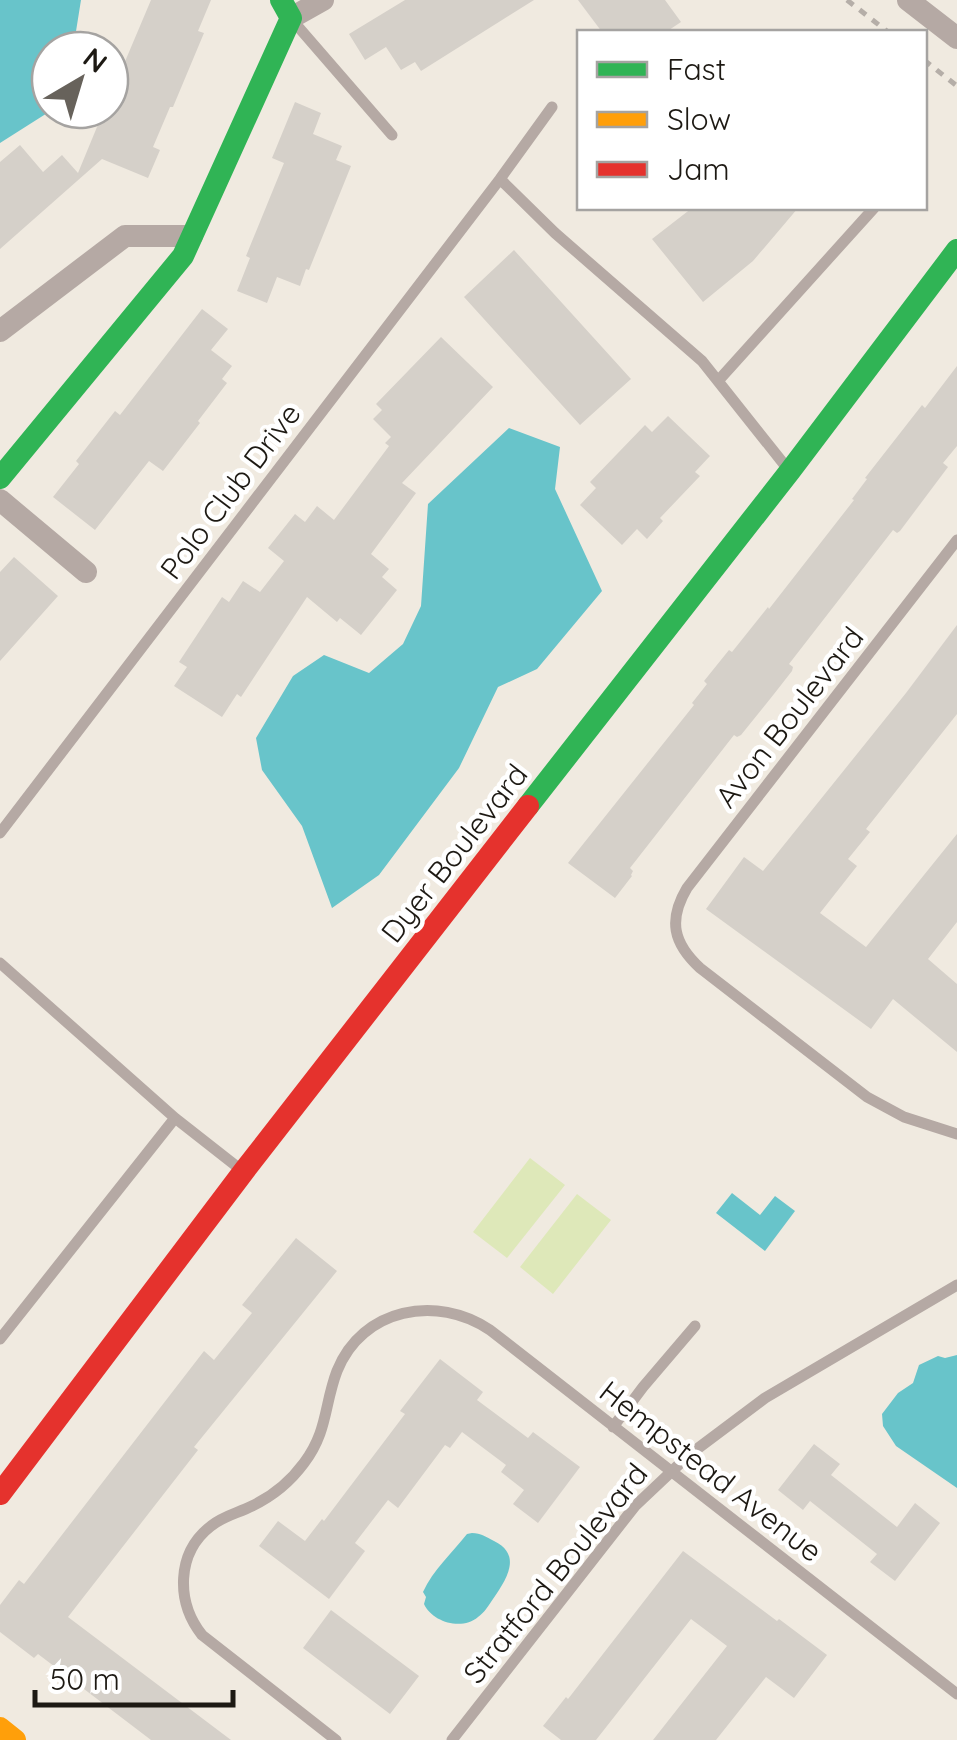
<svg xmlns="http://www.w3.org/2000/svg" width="957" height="1740" font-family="Quicksand,sans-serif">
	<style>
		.green { fill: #dee8b9 }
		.water { fill: #68c4ca }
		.building { fill: #d5d0c9 }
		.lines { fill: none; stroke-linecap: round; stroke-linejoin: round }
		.path { stroke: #b5aea8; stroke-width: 5; stroke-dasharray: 8 8; stroke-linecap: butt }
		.lane { stroke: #b5a9a4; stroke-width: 11 }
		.street { stroke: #b5a9a4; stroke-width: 22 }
		.fast { stroke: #30b455; stroke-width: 22 }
		.slow { stroke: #ff9f0a; stroke-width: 22 }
		.jam { stroke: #e5322d; stroke-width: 22 }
		.labels { text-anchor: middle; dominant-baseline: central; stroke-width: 9; stroke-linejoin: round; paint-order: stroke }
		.street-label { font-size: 30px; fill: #1d1913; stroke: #fff }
	</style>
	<rect width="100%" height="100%" fill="#f0eae0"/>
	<path class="green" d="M530,1158l35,27 -58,73 -34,-26z
		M577,1194l34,26 -58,74 -33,-27z"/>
	<path class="water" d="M0,0h81l-8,50h-23l2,60 -52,33z
		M509,428l51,19 -5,42 47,102 -65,78 -39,18 -39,81 -80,107 -47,33 -30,-82 -40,-56 -6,-32 37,-62 31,-21 45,18 34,-29 18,-38 7,-102z
		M732,1193l28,22 15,-19 20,15 -30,40 -49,-38z
		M957,1355v133l-61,-42 -13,-20 -1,-12 16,-21 15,-10 6,-18 19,-9 7,2z
		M472,1533c9,0 14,4 22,8 29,14 12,39 -1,58 -4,6 -9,14 -15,18 -16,14 -46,5 -54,-13l2,-7 -3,-5c10,-22 29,-39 44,-58z"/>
	<path class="building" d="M151,0h60l-13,31 6,2 -31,74h-3l-17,40 7,3 -12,28 -46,-19 -102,90v-87l20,-17 23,27 19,-17 16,18 26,-63h6v-13z
		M405,0h129l-113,71 -6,-9 -14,8 -15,-23 -21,13 -16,-26z
		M578,0h87l16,22 -15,10h-64z
		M295,102l26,11 -8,21 29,12 -6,14 15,6 -42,104 -3,-1 -6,17 -23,-9 -10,26 -30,-12 13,-33 -4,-2 38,-93 -12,-5z
		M692,208h106l-45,53 -50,41 -51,-63z
		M514,250l117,129 -51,46 -116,-128z
		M202,309l26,20 -17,21 21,16 -10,13 5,4 -29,38 2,2 -37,48 -14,-10 -54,69 -42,-33 26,-33 -3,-3 39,-50 5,4z
		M441,337l52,50 -91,96 14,10 -45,61 18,15 -7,8 15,13 -36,45 -21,-17 -3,4 -30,-25 -66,100 -4,-3 -15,23 -48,-31 13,-19 -8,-5 43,-65 7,5 14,-21 17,11 24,-31 -16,-13 27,-34 10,8 12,-16 17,14 55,-74 -4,-3 6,-6 -18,-18 9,-9 -6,-6z
		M957,366v80l-14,17 5,4 -48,64 -3,2 -4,-3 -104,134 4,3 -1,4 -18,23 -33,41 -4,2 -3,-2 -104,133 3,3 -2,4 1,1 -17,22 -47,-35 126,-158 -2,-2 15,-19 -3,-3 25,-31 3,2 36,-45 1,2 85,-109 -2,-1 15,-20 -2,-1 57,-73 3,3z
		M668,416l42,40 -15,16 5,4 -40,42 3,3 -16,18 -10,-10 -15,16 -42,-40 16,-17 -6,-6 55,-57 7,7z
		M14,557l44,39 -58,65v-89z
		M957,625v89l-91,115 4,3 -22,27 9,7 -37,47 46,34 91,-113v88l-29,37 29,25v68l-64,-53 -22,30 -165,-120 38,-52 19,14 143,-178z
		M296,1238l41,33 -143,176 4,3 -130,167 163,123h-80l-113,-86 -4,4 -34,-26v-27l19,-25 5,4 180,-233 10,9 38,-47 -10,-8z
		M440,1359l43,33 -6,8 51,38 5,-6 47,35 -42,56 -25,-19 11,-14 -23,-18 5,-7 -44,-33 -12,16 -5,-3 -47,63 -10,-8 -33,43 10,8 -36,48 -70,-53 19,-25 27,20 17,-22 2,2 81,-107 -5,-3z
		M814,1444l26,20 -9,11 66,52 18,-24 25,20 -45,58 -25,-19 7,-8 -67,-53 -7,9 -25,-20z
		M683,1551l94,70 2,-2 48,36 -33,43 -28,-21 -50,63h-63l74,-94 -36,-27 -95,121h-35l-18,-14 23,-29 2,2z
		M331,1610l88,66 -29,38 -87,-66z"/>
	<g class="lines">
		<path class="path" d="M847,0l41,32
			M924,60l33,26"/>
		<path class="lane" d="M294,22l98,113
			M500,179l55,54 147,128 85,107
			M718,381l156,-173
			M957,540l-270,348c-19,32 -14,55 13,80l167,129 37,20 53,17
			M0,833l500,-654 52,-72
			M0,963l175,155 65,51
			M0,1339l175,-221
			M613,1427l30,-40 52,-61
			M336,1740l-134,-105c-26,-33 -26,-82 9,-109 12,-10 27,-13 41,-20 21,-10 38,-24 52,-43 24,-32 20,-58 33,-92 25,-63 100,-77 153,-41l467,364
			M452,1740l183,-234 54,-51 76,-57 192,-113"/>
		<path class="street" d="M908,0l49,38
			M291,18l32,-18
			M0,331l125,-95h67
			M0,500l86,72"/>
		<path class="fast" d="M0,478l183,-222 108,-238 -10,-18
			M528,806l262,-335 167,-221"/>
		<path class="slow" d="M0,1728l15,12"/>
		<path class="jam" d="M0,1494l244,-323 284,-365"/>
	</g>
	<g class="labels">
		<g class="street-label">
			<text transform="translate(230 491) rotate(-53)">Polo Club Drive</text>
			<text transform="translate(789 717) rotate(-52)">Avon Boulevard</text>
			<text transform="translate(454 853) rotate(-52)">Dyer Boulevard</text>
			<text transform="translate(711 1471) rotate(38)">Hempstead Avenue</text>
			<text transform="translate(555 1573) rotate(-51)">Stratford Boulevard</text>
		</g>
	</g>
	<rect x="577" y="30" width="350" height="180" fill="#ffffff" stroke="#a5a3a1" stroke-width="2.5"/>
	<rect x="597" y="62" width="50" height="15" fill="#30b455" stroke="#a5a3a1" stroke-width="2.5"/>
	<text x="667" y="80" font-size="30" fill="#1d1913">Fast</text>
	<rect x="597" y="112" width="50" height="15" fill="#ff9f0a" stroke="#a5a3a1" stroke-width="2.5"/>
	<text x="667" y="130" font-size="30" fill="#1d1913">Slow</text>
	<rect x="597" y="162" width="50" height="15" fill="#e5322d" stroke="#a5a3a1" stroke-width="2.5"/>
	<text x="667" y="180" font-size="30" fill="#1d1913">Jam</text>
	<g transform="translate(80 80) rotate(38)"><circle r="48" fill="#ffffff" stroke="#a5a3a1" stroke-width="2.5"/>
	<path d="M0-8L18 38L0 25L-18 38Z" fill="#67625b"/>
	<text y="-15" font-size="28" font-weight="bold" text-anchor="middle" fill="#1d1913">N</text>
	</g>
	<path d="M35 1690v15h198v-15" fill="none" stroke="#1d1913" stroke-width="5"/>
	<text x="50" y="1690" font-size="30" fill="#1d1913" stroke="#ffffff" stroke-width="8" paint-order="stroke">50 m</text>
</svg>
